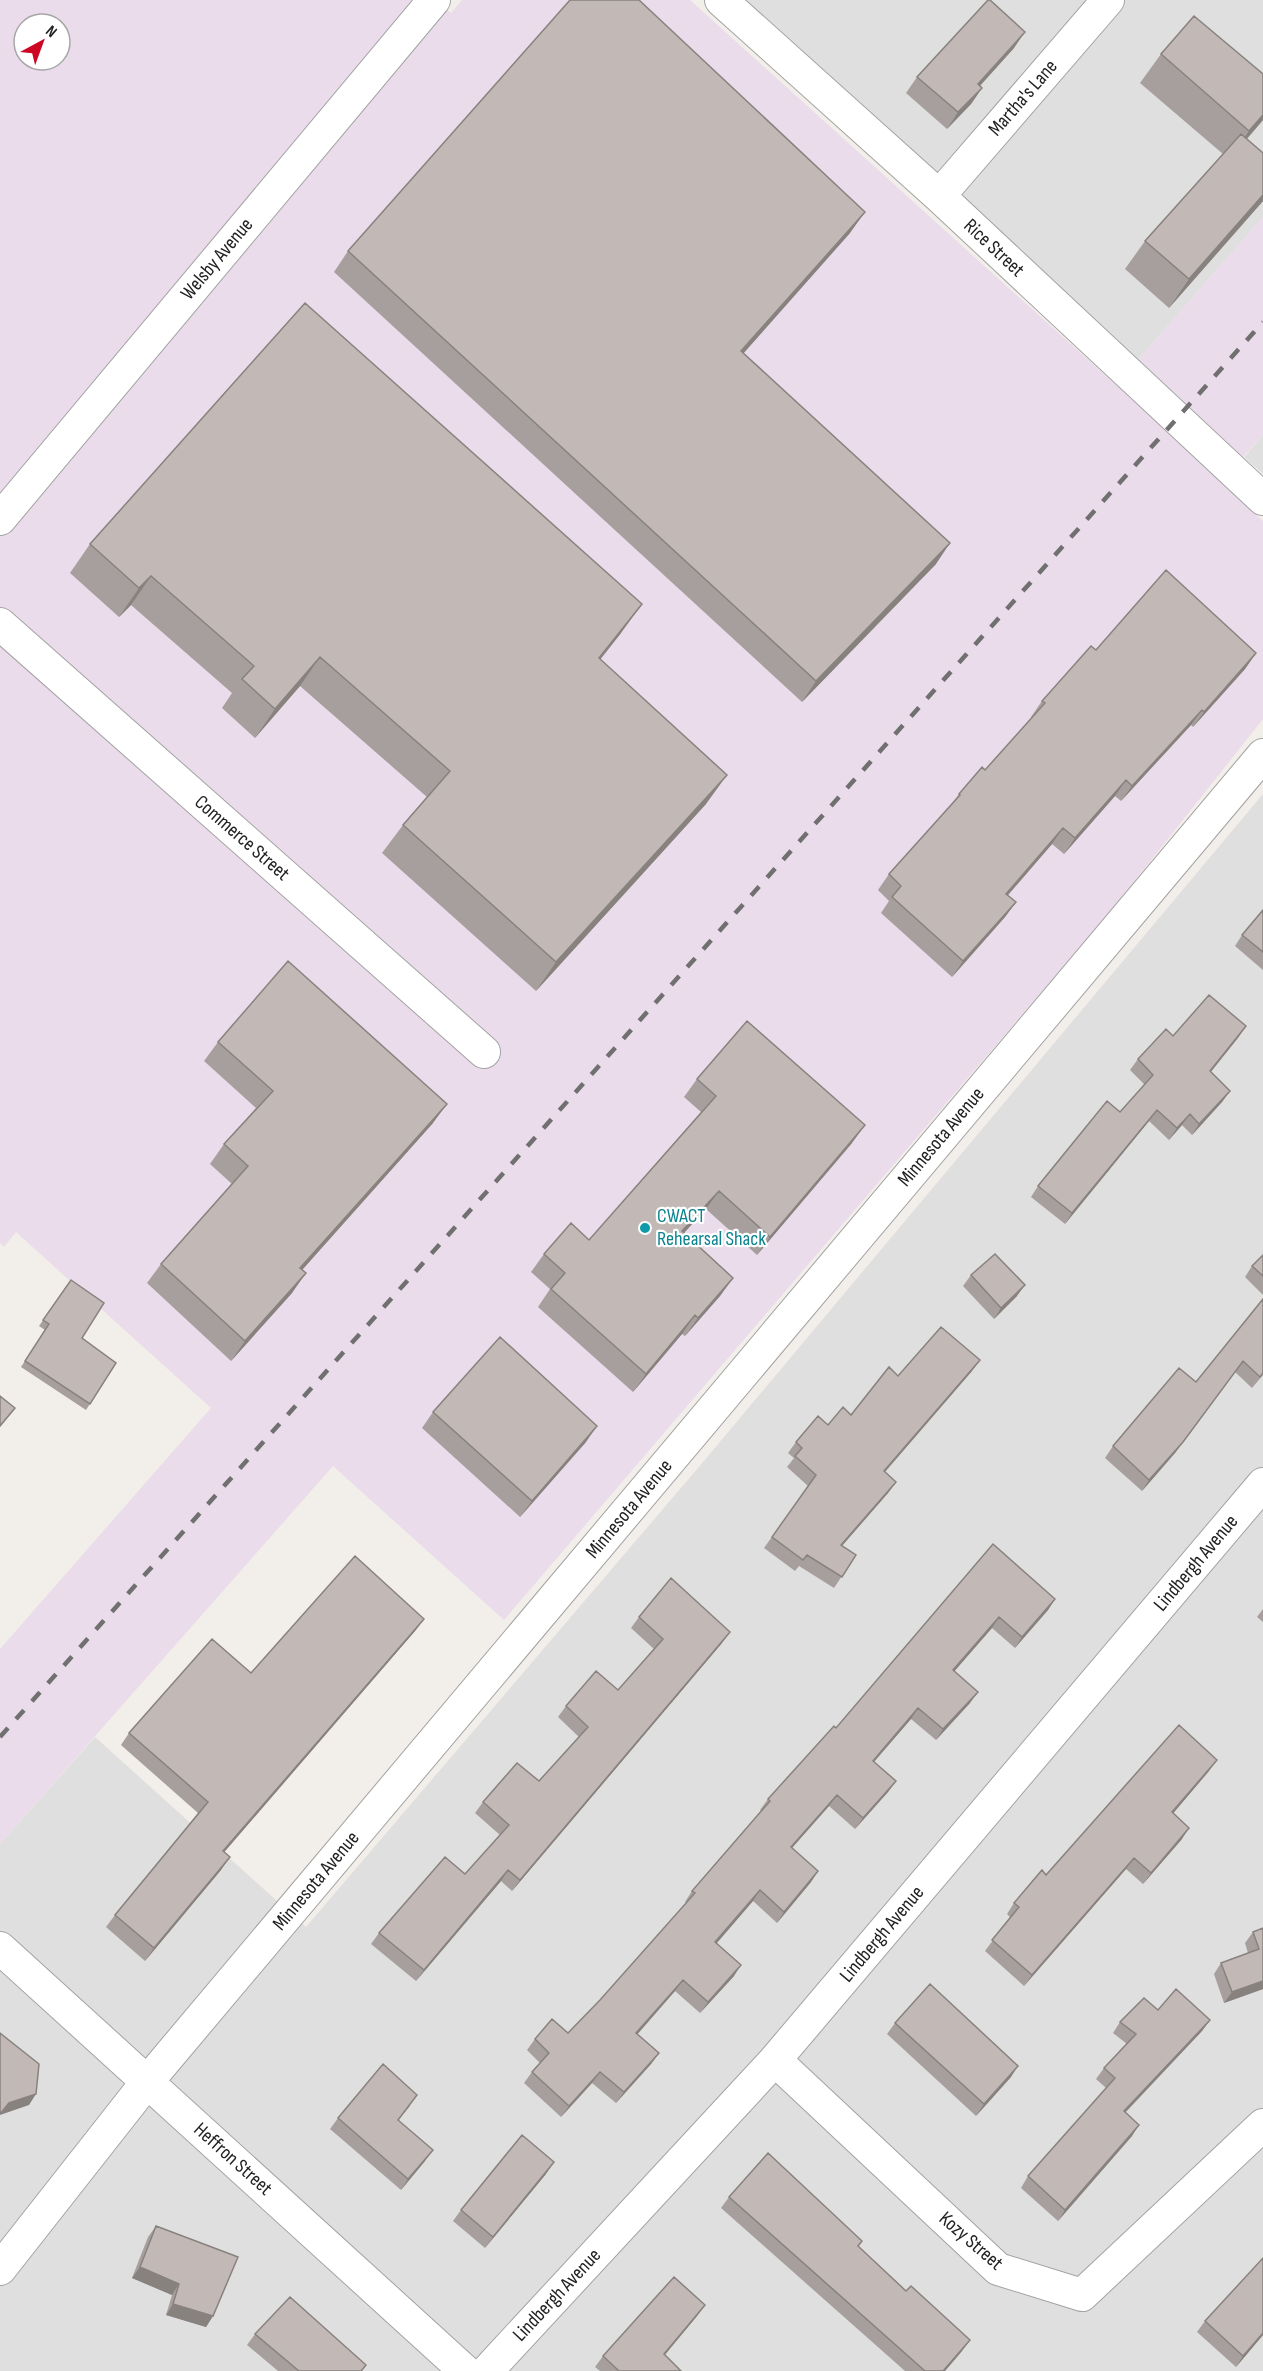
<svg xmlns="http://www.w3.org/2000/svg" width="1263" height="2371" font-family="'Sofia Sans Condensed',sans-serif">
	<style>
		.residential { fill: #e0dfdf }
		.industrial { fill: #eadcea; fill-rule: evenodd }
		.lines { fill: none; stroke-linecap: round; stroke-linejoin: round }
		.minor-casing { stroke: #a3a3a3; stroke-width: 34 }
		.minor { stroke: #fff; stroke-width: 32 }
		.rail { stroke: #707070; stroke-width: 4.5; stroke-dasharray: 12 12; stroke-linecap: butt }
		.wall { fill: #a79f9d }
		.shaded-wall { fill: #88827f }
		.building { fill: #c2b9b6; stroke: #88827f; stroke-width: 1.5 }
		.culture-dot { fill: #0f9aa8; stroke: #fff; stroke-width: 2 }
		.labels { text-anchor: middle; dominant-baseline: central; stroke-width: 4.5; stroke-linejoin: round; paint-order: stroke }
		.street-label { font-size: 20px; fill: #222; stroke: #fff }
		.culture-label { font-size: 20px; fill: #0d838f; stroke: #fff; text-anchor: start }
	</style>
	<rect width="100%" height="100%" fill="#f2eee9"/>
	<path class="residential" d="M743,0h520v217l-126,144z
		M1263,435v39l-19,-17z
		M1263,794v1577h-1263v-527l95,-107 211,190 392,-459z"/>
	<path class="industrial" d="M0,0h436l15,13 11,-13h228l426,385 147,-168v218l-32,35 -37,-33 -10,11 79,73v198l-149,188 -610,713 -171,-154 -333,378v-195l211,-241 -195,-176 -12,15 -4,-4zM24,24h36v36h-36z"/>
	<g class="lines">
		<g class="minor-casing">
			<path id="minor" d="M721,0l218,196 324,303
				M939,196l169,-196
				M0,519l434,-519
				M0,624l484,428
				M0,1948l465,423
				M775,2060l223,209 84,26 181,-170
				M0,2269l147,-187 1116,-1327
				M487,2371l288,-311 488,-576"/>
		</g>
		<use href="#minor" class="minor"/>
		<path class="rail" d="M0,1737l1263,-1415"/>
	</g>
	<path class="wall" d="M1014,48l-34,38 2,2 -11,16 -24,25 -41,-36 11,-16z
		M1161,54l102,66 -16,19 16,14v48l-94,107 -44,-39 20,-28 78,-87 -83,-71z
		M850,233l-107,120 193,211 -134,138 -468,-430 14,-21z
		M90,544l531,89 -21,27 106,144 -170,187 -154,-138 21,-28 24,-28 -127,-111 -45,52 -33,-30 10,-15 -101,-88 -12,12 -49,-44z
		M1096,650l160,3 -11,16 -52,58 -2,-2 -70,76 -6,-5 -51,58 -12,-10 -44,51 8,7 -11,15 -53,60 -71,-64 8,-12 -11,-11 11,-16 60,-66 10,-14 26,-24 47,-52 -1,-1 11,-16z
		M1263,910v60l-28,-24 7,-11z
		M1246,1026l-36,46 20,19 -8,11 -30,33 -10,-10 -13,15 -20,-19 -84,103 -34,-27 7,-11 82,-74 25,-27 -15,-15 8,-11 35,-23z
		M218,1042l215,81 -131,147 -10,23 -61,68 -84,-78 14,-19 71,-80 -22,-20 14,-20 32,-36 -52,-47z
		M697,1079l155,64 -95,112 -51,-46 -22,24 49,45 -13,18 -35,40 -3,-2 -49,58 -95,-85 12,-18 -19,-17 13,-18 45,-14 112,-128 -17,-15z
		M1263,1255v40l-18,-18 7,-11z
		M971,1275l46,21 -23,23 -31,-33z
		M71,1280l11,58 34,25 -30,47 -65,-43 24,-37 -6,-4z
		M1263,1299v76l-11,13 -17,-16 -60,81 -33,38 -37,-33 8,-12 83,-64z
		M972,1371l-87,101 11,10 -8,11 -46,53 14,9 -22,33 -35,-22 -4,5 -31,-23 44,-62 -21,-19 7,-9 -6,-5 8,-11 32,-17 23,-10 47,-39z
		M433,1412l153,30 -66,75 -98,-89z
		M993,1544l62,55 -7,11 -33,38 -23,-20 -38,43 16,32 -34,37 -25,-21 -37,43 22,19 -8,11 -33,37 -26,-23 -37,42 26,23 -7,11 -34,41 -24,-22 -36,42 17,33 -34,37 -25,-22 -38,43 22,19 -8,11 -35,39 -24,-20 -31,34 -37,-34 8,-11 8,-9 -13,-13 8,-11 33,-6 32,-33 86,-97 -1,-1 7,-11 69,-80 -1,-1 8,-11 68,-71z
		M1263,1609v13l-6,-5z
		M639,1617l83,26 -210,248 -11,-10 -85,100 -45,-37 8,-11 86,-59 35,-39 -25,-22 8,-11 56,-21 40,-44 -21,-20 8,-11 52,-16 36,-41 -23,-21z
		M424,1619l-9,12 -191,221 -3,18 -76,91 -39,-34 9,-12 83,-102 -77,-68 8,-12 122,-60z
		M1209,1771l-36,42 9,26 -39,45 -17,-15 -102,117 -39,-35 25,-34 -3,-3 7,-11 32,-28z
		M1263,1928v61l-39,14 -10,-29 7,-11 27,-10 -3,-10 8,-11z
		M1158,2010l52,10 -8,11 -77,82 7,23 -74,85 -37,-33 7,-12 78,-88 -10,-9 8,-11 23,-24 -14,-11 7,-11z
		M895,2023l116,54 -35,39 -89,-82z
		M410,2106l-12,14 27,41 -24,29 -71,-61 8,-11z
		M546,2174l-61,74 -32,-27 8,-11z
		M729,2197l133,44 -4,6 48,44 56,60 -17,20h-40l-184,-163z
		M156,2226l57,90 -7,11 -40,-12 6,-20 -40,-17 16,-41z
		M1263,2258v77l-27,32 -39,-35 8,-11z
		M697,2316l-32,39 16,16h-81l-5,-4 8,-11z
		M255,2334l111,31 -4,6h-84l-31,-26z"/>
	<path class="shaded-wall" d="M1025,32l-11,16 -47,52 11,-16z
		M982,88l-11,16 -24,25 11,-17z
		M1263,115v5l-34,39 20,-28z
		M1263,195v6l-94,107 20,-29z
		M865,212l-15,21 -123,139 14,-21z
		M950,543l-14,21 -134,138 14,-21z
		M151,576l-20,29 -12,12 20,-29z
		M642,604l-21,29 -43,54 21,-29z
		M1256,653l-11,16 -52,58 11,-15z
		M320,657l-20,29 -45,52 20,-29z
		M1202,710l-11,15 -70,76 11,-15z
		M727,775l-21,29 -170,187 20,-29z
		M1126,780l-11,16 -51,58 11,-16z
		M1063,828l-11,16 -57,66 11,-16z
		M1016,902l-11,15 -53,60 11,-16z
		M1246,1026l-8,12 -36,45 8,-12z
		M1230,1091l-8,11 -30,33 7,-11z
		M447,1104l-14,19 -147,165 14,-20z
		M1157,1110l-8,11 -84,103 7,-11z
		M1190,1114l-8,11 -13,15 8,-12z
		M865,1125l-13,18 -95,112 13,-18z
		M719,1191l-13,18 -37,40 13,-18z
		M306,1273l-14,20 -61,68 14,-20z
		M733,1278l-13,18 -35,40 13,-18z
		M1025,1285l-8,11 -23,23 7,-11z
		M695,1315l-13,19 -49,58 13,-18z
		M980,1360l-8,11 -96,111 8,-11z
		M1235,1372l-60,81 -33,38 7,-11z
		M597,1426l-11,16 -66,75 12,-16z
		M896,1482l-8,11 -55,63 8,-11z
		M1055,1599l-7,11 -33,38 7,-11z
		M999,1617l-7,11 -46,53 7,-11z
		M424,1619l-9,12 -201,233 9,-13z
		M730,1632l-8,11 -210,248 8,-11z
		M978,1692l-8,11 -34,37 7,-11z
		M918,1708l-7,11 -46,53 8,-11z
		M1217,1760l-8,11 -44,52 7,-11z
		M896,1781l-8,11 -33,37 8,-11z
		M837,1795l-8,11 -46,52 8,-11z
		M1189,1828l-7,11 -39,45 8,-11z
		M230,1857l-9,13 -76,91 9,-13z
		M1134,1858l-8,11 -102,117 8,-11z
		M508,1870l-7,11 -85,100 8,-11z
		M818,1871l-7,11 -34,41 7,-11z
		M760,1890l-7,11 -45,52 7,-11z
		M741,1965l-7,11 -34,37 8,-11z
		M683,1980l-8,11 -46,53 7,-11z
		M1263,1981v8l-39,14 8,-11z
		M1210,2020l-8,11 -86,91 8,-11z
		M659,2053l-8,11 -35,39 8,-11z
		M1018,2066l-7,11 -35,39 8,-12z
		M600,2072l-8,11 -31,34 8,-11z
		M36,2094l-7,11 -29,10 9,-12z
		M1139,2125l-7,11 -74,85 7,-11z
		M433,2150l-8,11 -24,29 7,-11z
		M554,2162l-8,12 -61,74 8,-11z
		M140,2267l39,17 -7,11 -40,-17z
		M173,2304l40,12 -7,11 -40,-12z
		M705,2305l-8,11 -41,49 8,-11z
		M1263,2333v2l-27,32 7,-11z
		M970,2340l-8,11 -17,20h-2z"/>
	<path class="building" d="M570,0h69l226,212 -124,139 209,192 -134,138 -468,-430z
		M988,0h2l35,32 -47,52 4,4 -24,24 -41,-35z
		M1194,16l69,58v41l-14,16 -88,-77z
		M1241,134l22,19v42l-74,84 -44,-38z
		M305,303l337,301 -43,54 128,117 -171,187 -153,-137 47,-54 -130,-114 -45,52 -33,-30 12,-13 -103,-90 -12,12 -49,-44z
		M1166,570l90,83 -52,59 -2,-2 -70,76 -6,-6 -51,58 -12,-10 -57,66 10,8 -53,59 -71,-64 9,-11 -12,-12 71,-79 -1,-1 23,-27 3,3 60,-67 -3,-2 49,-55 5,4z
		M1263,910v42l-21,-17z
		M288,961l159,143 -147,164 6,5 -61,68 -84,-77 87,-98 -24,-22 49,-53 -55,-49z
		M1209,995l37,31 -36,45 20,20 -31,33 -9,-10 -13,14 -20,-18 -85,103 -34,-27 69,-85 13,11 33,-37 -15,-16 28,-30 7,7z
		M747,1021l118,104 -95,112 -51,-46 -37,40 51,47 -35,40 -3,-3 -49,59 -95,-85 14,-16 -21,-19 27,-31 18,17 127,-144 -19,-17z
		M995,1254l30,31 -24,23 -30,-33z
		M1263,1255v21l-11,-10z
		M71,1280l33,23 -22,35 34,25 -26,41 -65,-43 24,-37 -6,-4z
		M1263,1299v74l-3,4 -17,-16 -60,81 -34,38 -36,-34 66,-78 17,14z
		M941,1327l39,33 -96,111 12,11 -55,63 15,10 -14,22 -35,-22 -4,5 -31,-23 44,-62 -21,-19 7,-8 -6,-6 22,-26 10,9 15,-18 8,8 38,-48 9,9z
		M500,1337l97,89 -65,75 -99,-89z
		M0,1396l15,12 -15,18z
		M993,1544l62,55 -33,38 -23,-20 -46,53 25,22 -35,37 -25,-21 -45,53 23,20 -33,37 -26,-23 -46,52 27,24 -34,41 -24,-22 -45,52 26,23 -33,37 -25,-22 -47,53 23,20 -35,39 -24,-20 -31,34 -37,-34 17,-19 -14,-14 17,-20 16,14 32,-33 95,-107 -3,-2 78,-90 -2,-2 66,-73 2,2z
		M355,1556l69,63 -201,232 7,6 -76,91 -39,-33 93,-113 -79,-69 83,-94 39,34z
		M671,1578l59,54 -210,248 -12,-10 -84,100 -45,-37 66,-76 20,17 44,-49 -26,-23 34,-39 22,18 49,-54 -22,-21 30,-35 22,19 45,-51 -24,-22z
		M1179,1725l38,35 -45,52 17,16 -38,45 -17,-15 -102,117 -40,-35 27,-33 -5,-4 28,-33 4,5z
		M1263,1928v53l-31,11 -11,-29 38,-14 -6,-17z
		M930,1984l88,82 -34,38 -89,-81z
		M1176,1989l34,31 -86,91 15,14 -74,85 -37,-34 87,-98 -11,-10 32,-34 -16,-12 24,-24 14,12z
		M0,2033l39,31 -3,30 -27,9 -9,11z
		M383,2064l34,31 -19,25 35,30 -25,29 -70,-61z
		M522,2135l32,27 -61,75 -32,-27z
		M768,2153l94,88 -4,5 48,45 5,-5 59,54 -27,31h-18l-196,-174z
		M156,2226l82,31 -25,59 -40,-12 6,-20 -39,-17z
		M1263,2258v75l-20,23 -38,-35z
		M674,2277l31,28 -41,49 17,17h-62l-16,-15z
		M290,2297l76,68 -5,6h-62l-44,-37z"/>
	<circle class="culture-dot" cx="645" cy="1228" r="6"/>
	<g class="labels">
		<g class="street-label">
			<text transform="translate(1023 98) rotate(-49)">Martha's Lane</text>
			<text transform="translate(994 248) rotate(43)">Rice Street</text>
			<text transform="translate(217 259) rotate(-50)">Welsby Avenue</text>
			<text transform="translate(242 838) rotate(41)">Commerce Street</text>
			<text transform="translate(941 1137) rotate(-50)">Minnesota Avenue</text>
			<text transform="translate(629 1509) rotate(-50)">Minnesota Avenue</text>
			<text transform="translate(1196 1563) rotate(-50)">Lindbergh Avenue</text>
			<text transform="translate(316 1881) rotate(-50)">Minnesota Avenue</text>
			<text transform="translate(882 1934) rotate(-50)">Lindbergh Avenue</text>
			<text transform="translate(233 2159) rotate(42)">Heffron Street</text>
			<text transform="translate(971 2241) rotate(41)">Kozy Street</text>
			<text transform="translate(557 2295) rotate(-47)">Lindbergh Avenue</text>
		</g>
		<g class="culture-label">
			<text x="657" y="1216">CWACT<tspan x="657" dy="23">Rehearsal Shack</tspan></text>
		</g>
	</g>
	<g transform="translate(42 42) rotate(41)"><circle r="28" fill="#ffffff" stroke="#a7a7a7" stroke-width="1.5"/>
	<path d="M0-4.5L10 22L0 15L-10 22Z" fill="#cd0723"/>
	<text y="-9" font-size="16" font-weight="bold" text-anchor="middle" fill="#222222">N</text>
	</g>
</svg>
